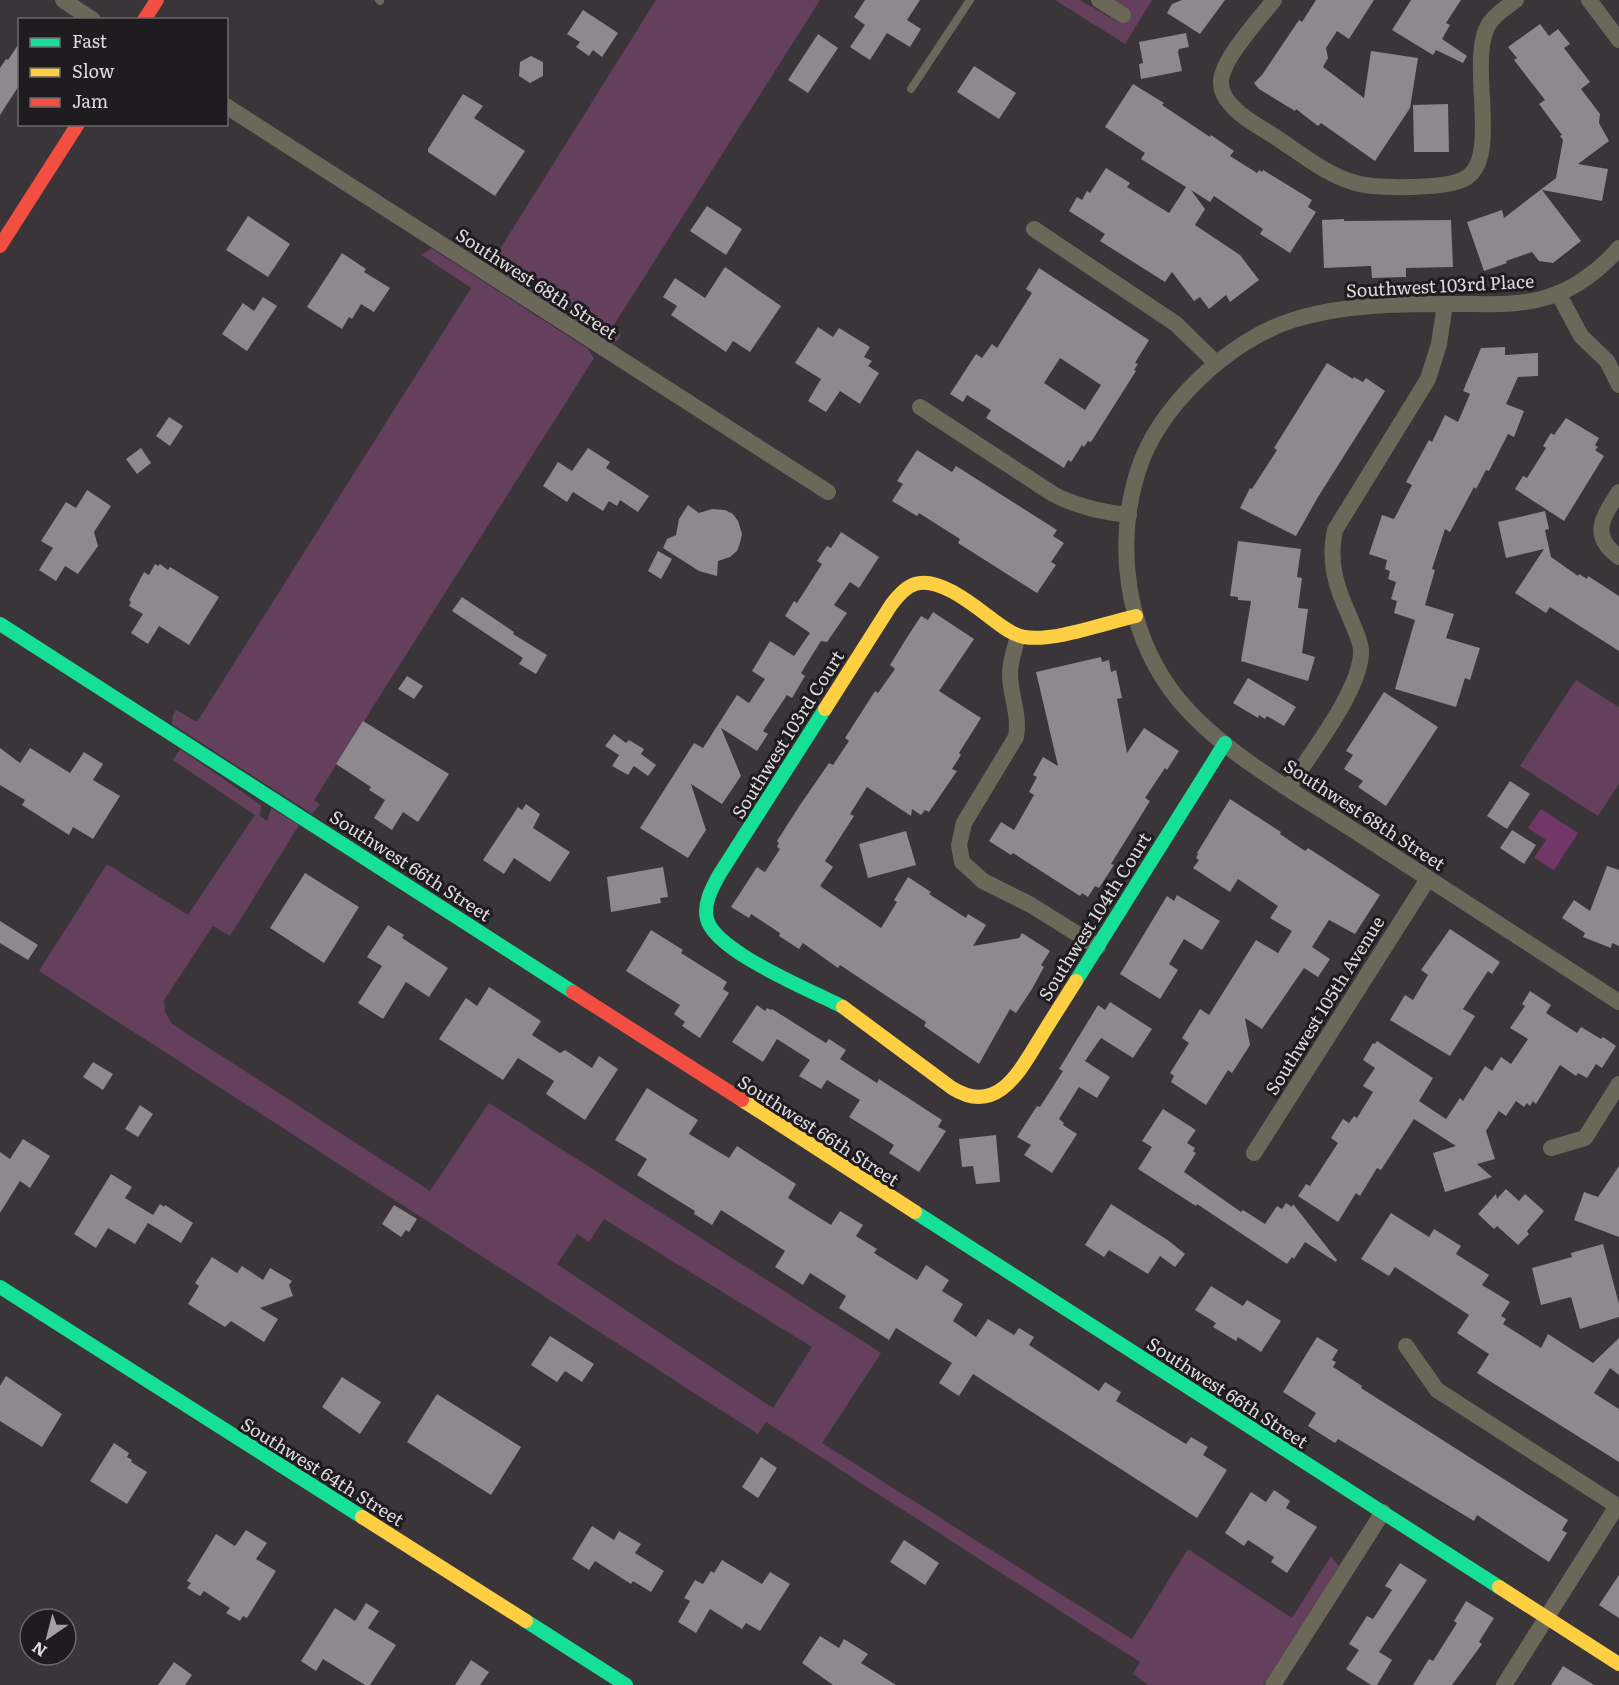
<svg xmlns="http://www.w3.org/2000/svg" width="1619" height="1685" font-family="Literata,serif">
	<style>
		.green { fill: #65405d; fill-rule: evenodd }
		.water { fill: #723667 }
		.building { fill: #8d898c; fill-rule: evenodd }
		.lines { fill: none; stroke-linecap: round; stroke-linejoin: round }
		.lane { stroke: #6b685a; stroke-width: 8 }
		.street { stroke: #6b685a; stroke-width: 16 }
		.fast { stroke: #16e098; stroke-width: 14 }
		.slow { stroke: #ffcf43; stroke-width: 14 }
		.jam { stroke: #f24e42; stroke-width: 14 }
		.labels { text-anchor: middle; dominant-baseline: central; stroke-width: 6; stroke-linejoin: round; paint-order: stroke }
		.street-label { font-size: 18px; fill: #ded9dd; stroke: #1f1c1f }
	</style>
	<rect width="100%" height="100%" fill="#393538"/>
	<path class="green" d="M656,0h164l-208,328 9,6 -3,6 -6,4 -122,-79z
		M1055,0h25l40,23 3,-3 -11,-20h40l-27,44z
		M431,248l157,101 6,9 -280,442 6,4 -8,10 -140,-90 1,-9 3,-5 21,12 274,-434 -50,-33z
		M1576,680l43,27v77l-21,32 -78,-50z
		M180,749l81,56 -1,11 7,5 4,-13 28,17 -69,111 -17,-10 -49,74 1,12 7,12 258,167 59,-88 392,250 -59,90 310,196 56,-90 104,69 39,-62 8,10 -76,119h-115l-15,-11 7,-12 -374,-240 -8,12 -719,-463 68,-107 81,51 67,-100 -82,-55zM604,1219l208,128 -39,61 -216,-144 20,-30 12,8z"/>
	<path class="water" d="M1541,809l37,24 -24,37 -20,-12 12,-18 -18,-12z"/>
	<path class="building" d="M865,0h55l-13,20 14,9 -11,18 -23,-14 -17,27 -20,-13 15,-22 -11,-8z
		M1182,0h43l-25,34 -33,-21 5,-9z
		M1316,0h58l-25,39 -12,-8 -11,17 2,10 -5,9 41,31 7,-47 47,7 -8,50 -35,53 -54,-38 -3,3 -22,-17 -1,2 -36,-22 -5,-6 8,-8 37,-55 3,2z
		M1411,0h50l-15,23 4,2 -8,14 25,17 -4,7 -27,-13 -3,5 -41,-25z
		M583,10l35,23 -16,24 -9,-7 -4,6 -13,-9 4,-5 -13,-8z
		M1540,24l9,12 9,-7 12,15 -6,4 26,34 -9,7 19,25 -1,9 10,18 -31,23 30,5 -6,32 -60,-11 39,51 -28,22 -14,-2 -7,-9 -26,9 1,2 -23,8 -17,-49 35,-12 2,8 52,-40 7,-38 -3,-4 2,-1 -23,-31 6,-4 -31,-40 3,-2 -9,-11z
		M1186,33l3,14 -10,2 -1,3 4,19 -41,8 -2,-15 4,-1 -4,-21z
		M818,34l20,14 -30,45 -20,-13z
		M20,42v42l-20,31v-47l6,-9 2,1z
		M531,56l12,6v14l-13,7 -11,-7 1,-14z
		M974,66l42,27 -17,26 -42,-27z
		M1133,84l31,19 -2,2 48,32 1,-2 23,16 -4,5 27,17 2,-3 3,2 1,-2 49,30 -4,7 8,5 -26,41 -30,-19 3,-5 -49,-33 -4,6 -19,-12 14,19 -10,16 45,30 19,25 -29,22 -4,-7 -17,14 -9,-12 -6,4 -22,-29 -7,10 -65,-41 5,-7 -36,-23 8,-14 5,3 5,-9 3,2 16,-25 24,15 -3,4 42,26 17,-26 -45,-28 4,-6 -40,-26z
		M463,94l20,12 -9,12 51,33 -30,45 -67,-44v-3z
		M1448,104l1,48h-35l-1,-47z
		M707,206l35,23 -16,26 -36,-24z
		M248,216l42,28 -22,33 -42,-27z
		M1344,219v2l107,-1 2,47 -47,1v9l-34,1 -1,-12 -47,2 -2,-48z
		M342,253l24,16 -2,3 26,16 -16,24 -13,-8 -9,15 -3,-2 -7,12 -35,-22z
		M725,267l56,39 -31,46 -17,-11 -7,11 -55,-37 6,-9 -14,-9 12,-19 30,20z
		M1039,268l110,72 -14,23 3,1 -4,6 2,1 -45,71 -3,-1 -4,6 -2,-2 -11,17 -3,-2 -4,8 -78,-50 5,-8 -24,-15 -4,7 -13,-8 26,-40 6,4 10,-14 5,4 35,-55 -6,-4zM1060,358l41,27 -16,25 -41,-27z
		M263,297l14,9 -30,45 -25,-17 21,-31 11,8z
		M818,327l15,10 6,-9 31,19 -6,10 8,4 -4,5 11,7 -19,31 -20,-13 -14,21 -18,-11 13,-22 -26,-16z
		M1505,347v8l33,-2v23l-20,1 -12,27 18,7 -10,26 -6,-3 -19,37 -3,-1 -10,19 -2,-2 -24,45 -5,-3 -13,40 3,1 -10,35 29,9 -8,24 34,10 -10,32 -5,-2 -9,29 -61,-18 20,-69 -21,-7 3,-12 -6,-2 5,-17 -8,-3 2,-8 -5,-2 2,-9 -18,-6 13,-39 12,4 18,-34 -6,-3 23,-42 3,2 13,-27 13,7 12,-28 -7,-3 18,-43z
		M1327,363l26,16 1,-2 9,5 3,-4 19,13 -67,106 -22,39 -56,-28 10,-20 2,1 25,-39 -3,-2z
		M169,417l14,9 -13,20 -14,-10z
		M1566,418l33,20 -4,7 3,2 -3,3 9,6 -40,65 -49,-32 8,-13 4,2 19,-30 -3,-2 8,-13 3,2z
		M141,448l10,15 -14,11 -11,-15z
		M588,448l22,14 -4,6 43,28 -11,16 -18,-12 -3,6 -8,-5 -6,10 -30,-19 -6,10 -24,-16 15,-24 14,9z
		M917,450l35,22 4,-6 101,64 -4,6 11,7 -13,19 5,3 -19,28 -79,-50 2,-4 -41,-26 -2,3 -25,-15 11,-17 -6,-3z
		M87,490l24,16 -17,26 4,14 -20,28 -13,-8 -9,15 -17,-11 14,-22 -12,-7 25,-39 10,6z
		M688,505l11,8 13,-4 13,1 8,4 5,7 4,13 -2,9 -3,8 -7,6 -12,4 -1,15 -18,-5 -36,-23 4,-9 9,-4 3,-16z
		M1545,511l4,18 -4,1 6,27 27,19 1,-2 8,5 1,-3 31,20v55l-69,-44 -4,6 -31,-20 29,-44 -38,9 -8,-36z
		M841,532l38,25 -20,31 -9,-6 -16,23 13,8 -20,29 -6,-1 -20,32 4,3 -13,22 -5,-3 -24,36 5,3 -11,17 -36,-23 20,48 -19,28 -31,-20 15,46 -18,28 -48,-30 54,-85 9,5 34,-53 12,8 16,-24 -13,-8 18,-30 24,15 16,-23 -25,-17 9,-15 3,2 25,-39 -5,-3 10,-15 4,2z
		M1238,541l63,8 -4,28 5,1 -4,30 10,1 -6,44 13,4 -7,24 -67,-20 10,-60 -13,-1v-3l-8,-1z
		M658,551l14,8 -11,20 -13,-8z
		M155,564l3,2 2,-2 8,6 2,-3 49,30 -30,48 -30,-19 -11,18 -17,-11 12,-19 -14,-8 2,-4 -2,-2 15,-28 5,3z
		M462,597l52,35 -1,2 34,21 -11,19 -17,-10 4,-6 -71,-47z
		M933,612l41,27 -35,52 42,27 -22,35 2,2 -9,14 5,2 -28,41 -4,-2 -4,5 -9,-6 -1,7 -44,-29 -17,27 4,2 -29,45 8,6 -13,19 61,42 16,-26 -3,-2 14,-23 23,15 -2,2 37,24 2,-4 18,11 -13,21 46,-8 3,-5 28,18 -9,14 3,2 -12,22 -16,24 -6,-4 -31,55 -55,-38 2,-4 -86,-57 -2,3 -35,-25 -4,6 -20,-13 1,-3 -29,-19 -2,4 -18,-11 26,-40 8,5 15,-23 -3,-2 2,-4 -2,-2 23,-36 29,-42 4,2 16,-24 -4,-3 30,-47 3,2 17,-24 -5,-4 16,-26 15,-23 7,4z
		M1101,657l1,5 7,-2 2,12 5,-2 6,28 -5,1 10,54 17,-25 35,23 -12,19 -2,-2 -20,30 5,3 -39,63 3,1 -15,23 -4,-2 -7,11 -6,-4 -2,3 -67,-43 -2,2 -22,-14 12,-19 13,8 20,-35 -5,-3 8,-15 -4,-2 10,-18 15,9 -22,-94z
		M407,676l16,10 -9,13 -16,-10z
		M1248,678l48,29 -12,19 -17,-10 -2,3 -6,-4 -1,3 -25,-15z
		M1384,692l54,35 -52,79 -28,-19 5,-6 -19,-12 9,-14 -7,-4z
		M363,721l86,53 -31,48 -15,-10 -11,18 -18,-12 11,-18 -16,-10 2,-3 -35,-23z
		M614,734l12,9 3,-3 15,9 -3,5 15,11 -8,11 -14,-10 -6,9 -16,-9 7,-11 -14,-9z
		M0,748l20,15 10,-15 40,25 14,-21 19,12 -10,16 27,16 -27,43 -20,-12 -4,8 -47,-30 3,-5 -25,-15z
		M1510,781l20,13 -23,35 -20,-13z
		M1230,799l51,33 -1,2 25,17 3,-3 72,47 -25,39 -26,-14 -17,27 18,12 -12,18 -14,-9 -42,61 -17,-11 5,27 -18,28 -4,-3 -22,35 -35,-23 3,-6 -4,-3 19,-30 -7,-5 18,-29 9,6 47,-75 22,13 14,-22 -22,-13 8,-12 -40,-27 -8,13 -37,-24 6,-8 -3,-2 2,-4 -1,-1z
		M526,804l14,10 -7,14 37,24 -20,30 -36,-24 -10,16 -21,-14 35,-53 4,3z
		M1512,830l24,15 -12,19 -24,-16z
		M906,831l10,34 -48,13 -9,-34z
		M1607,866l12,4v76l-7,-3 -1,5 -28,-11 2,-4 -23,-15 12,-18 16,11z
		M663,867l5,30 -8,1 1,5 -50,9 -4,-35z
		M305,873l54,34 -35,56 -54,-35z
		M1177,895l43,26 -18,29 -18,-11 -15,25 9,6 -18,29 -40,-25 47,-78 7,5z
		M0,921l38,24 -10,15 -28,-17z
		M388,925l16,10 -2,3 46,30 -19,29 -23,-15 -23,37 -25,-16 24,-37 -15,-9z
		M1450,929l50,33 -8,12 -4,-3 -25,38 12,7 -25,40 -60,-36 15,-25 8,5 15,-25 -7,-5z
		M651,930l32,20 -2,3 46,29 -4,7 6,4 -29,45 -18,-12 3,-4 -11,-8 6,-9 -54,-34z
		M489,987l52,34 -9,14 28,18 5,-3 27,18 7,-12 19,13 -33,51 -39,-26 8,-13 -36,-23 -15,22 -64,-41 27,-41 11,8z
		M1530,991l21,14 -5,8 31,20 4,-6 20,12 2,-2 13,9 -14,22 -6,-4 -9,14 -9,-5 -2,3 -16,-11 -24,39 -3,-3 -3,5 -3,-3 -3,4 -8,-6 -10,15 -7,-5 -13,20 9,28 -18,5 15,13 -47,15 -12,-39 23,-7 -42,-27 -33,51 -4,-2 -17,28 -4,-3 -18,29 -40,-26 8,-12 4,2 28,-43 -7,-5 12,-19 6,4 5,-7 3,2 16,-26 -10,-6 12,-18 -12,-8 10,-17 2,1 2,-3 56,37 -14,23 27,18 14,-21 3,3 22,-35 7,5 9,-14 10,7 17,-25 -18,-11 15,-22 -3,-2z
		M1110,1002l42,27 -19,29 -32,-20 -16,23 25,16 -13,21 -18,-11 -20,32 5,4 -1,2 14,9 -25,39 -28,-18 7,-10 -14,-8 20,-31 3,1 23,-36 -4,-2 39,-64 7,5z
		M757,1005l8,6 2,-3 4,2 1,-1 54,34 3,-4 17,11 -6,9 37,24 2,-4 63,41 -4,7 8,4 -27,41 -30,-19 5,-8 -45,-28 11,-17 -33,-20 -6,9 -22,-13 11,-16 -33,-21 -14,23 -31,-20z
		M93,1062l20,12 -10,16 -20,-13z
		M647,1088l51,32 -9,14 40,24 8,-12 59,38 -8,14 43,27 9,-14 23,14 -7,11 21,13 -3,4 43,27 9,-15 23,15 -7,11 21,13 -10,17 23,16 12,-18 26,16 5,-7 15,9 -5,8 70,46 6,-9 16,10 -5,9 70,43 5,-7 17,10 -5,8 24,15 -30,48 -224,-144 -14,22 -20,-13 13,-20 -56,-35 -7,12 -50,-32 7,-12 -36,-23 -7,12 -28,-18 10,-16 -64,-41 -9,15 -18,-11 1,-3 -58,-36 10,-16 -32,-19z
		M140,1105l13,9 -15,23 -13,-8z
		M1163,1109l33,21 -9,13 8,5 -2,3 3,2 -12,19 57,40 2,-2 22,14 12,-18 5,3 4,-6 6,4 1,-3 44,56 -1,2 -31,-20 -11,17 -2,-2 -5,7 -90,-60 -1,2 -58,-37 14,-22 -10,-6z
		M996,1135l4,47 -24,2 -3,-18 -11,1 -3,-28z
		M23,1139l27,17 -20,32 -10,-7 -20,32v-61l10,7z
		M1619,1166v71l-45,-17 10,-28 14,5z
		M111,1174l21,13 -7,11 28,17 7,-11 4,3 1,-2 28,18 -12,20 -33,-20 -13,21 -27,-16 -12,20 -22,-14z
		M1506,1189l13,12 6,-7 19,17 -17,20 2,3 -11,11 -21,-19 -3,3 -16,-15 18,-20 1,5z
		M1111,1204l58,37 16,13 -10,13 -15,-11 -12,18 -39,-24 -5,7 -19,-12z
		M394,1205l23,14 -8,13 -3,-2 -5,7 -19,-13z
		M1391,1213l38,24 5,-8 27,17 -5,8 33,21 -7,10 28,17 -9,14 5,3 -3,5 38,24 7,-14 45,29 26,-25v37l-9,-7 -16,25 25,16v53l-142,-89 12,-19 -32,-21 12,-18 -74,-48 -6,9 -28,-17z
		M1603,1244l16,60v13l-39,12 -9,-32 -30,8 -9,-37 40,-11 -1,-4z
		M212,1257l25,16 5,-7 21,14 7,-12 22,13 -3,4 4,11 -33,12 18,11 -14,23 -33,-21 -6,6 -37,-23 11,-18 -4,-3z
		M1211,1286l32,20 4,-6 34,21 -20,31 -23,-15 -2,4 -23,-14 3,-4 -21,-13z
		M550,1336l44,28 -12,18 -17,-11 -8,11 -26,-17z
		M1317,1337l21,13 -6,10 4,2 -3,5 29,19 -1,2 207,132 -6,10 5,3 -18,29 -72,-47 -3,6 -136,-82 -3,4 -27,-17 8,-13 -33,-21z
		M6,1376l56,38 -20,33 -42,-26v-35z
		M342,1377l39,25 -21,32 -38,-27z
		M437,1394l84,53 -30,48 -84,-53z
		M114,1443l15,10 -2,4 5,3 -1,2 16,10 -20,32 -37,-23z
		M761,1457l16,11 -19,30 -16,-11z
		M1274,1490l16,11 -4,7 31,19 -30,46 -16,-11 3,-5 -26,-17 -4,6 -19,-13 26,-41 15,10z
		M592,1526l22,14 5,-9 22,13 -6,9 29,18 -13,21 -18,-11 -2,3 -36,-23 -6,9 -17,-11z
		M246,1530l21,13 -11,16 20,12 -29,47 -4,-2 -3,5 -14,-8 4,-5 -26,-17 -4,5 -13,-8 4,-5 -4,-2 29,-47 19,12z
		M904,1540l35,23 -14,22 -35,-23z
		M722,1560l40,24 8,-12 20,12 -30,47 -14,-8 -4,6 -32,-20 -14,24 -18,-11 12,-21 -6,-3 11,-18 8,4 8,-13 3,2z
		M1400,1563l27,17 -48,72 13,8 -15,25h-6l-25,-16 13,-19 -10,-6 18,-28 6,3 19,-29 -7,-4z
		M1619,1575v43l-20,-13z
		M1466,1601l28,17 -15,24 3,2 -30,41h-39l16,-26 4,2 24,-38 -3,-2z
		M366,1603l13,8 -11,17 28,17 -26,40h-5l-42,-26 -7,12 -15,-10 34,-53 20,13z
		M820,1636l19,12 5,-9 24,15 -7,9 35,22h-63l-31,-22z
		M471,1660l18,12 -9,13h-25z
		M174,1662l18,13 -7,10h-27z
		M1563,1666l31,19h-43z"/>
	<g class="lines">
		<path class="lane" d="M379,0l1,1
			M911,89l59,-89"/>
		<path class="street" d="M63,0l30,20
			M1099,0l24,15
			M1274,0c-14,18 -54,61 -53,83 0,9 6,18 12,24 11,12 27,20 41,29 26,17 52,39 82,47 21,6 89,6 108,-4 39,-19 2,-119 25,-155 6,-10 18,-17 27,-24
			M1589,0l30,40
			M226,106l602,386
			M1034,229l142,95 40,39
			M1619,248c-18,21 -44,41 -71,49 -28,9 -59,7 -87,7 -55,0 -115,-1 -168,16 -64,20 -135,87 -155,151 -23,72 -12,157 33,219 43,59 126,103 187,143 87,56 174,113 261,169
			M1558,293l23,43 26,25 12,24
			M920,407l133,87c25,13 49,18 76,21
			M1619,492c-16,25 -30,43 0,65
			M1018,636c-3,12 -8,25 -8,38 0,22 10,40 6,63l-52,86 -5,22 3,17 21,19 48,24 67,42
			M1288,788c21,-32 75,-101 73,-138 -1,-12 -8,-24 -12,-35 -13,-28 -21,-54 -14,-85l93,-151 11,-35 6,-40
			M1551,1148l34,-10 34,-54
			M1254,1153l174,-274
			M1406,1346l31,44 182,117
			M1273,1685l110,-173
			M1504,1685l113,-179"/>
		<path class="fast" d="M0,624l573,368
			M825,709l-106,166c-7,13 -16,29 -12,44 8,33 106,72 136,88
			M1076,981l149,-238
			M915,1212l584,375
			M0,1287l362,230
			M526,1621l100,64"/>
		<path class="slow" d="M825,709l66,-104c6,-8 14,-18 24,-21 25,-8 62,24 81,38 8,6 17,13 28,15 30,5 81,-14 112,-21
			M843,1007l109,81c45,28 67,-16 87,-48 12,-20 25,-40 37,-59
			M742,1100l173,112
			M362,1517l164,104
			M1499,1587l120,77"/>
		<path class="jam" d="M144,20l13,-20
			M0,246l78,-122
			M573,992l169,108"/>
	</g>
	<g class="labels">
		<g class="street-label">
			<text transform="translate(537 283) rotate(33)">Southwest 68th Street</text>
			<text transform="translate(1440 285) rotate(-3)">Southwest 103rd Place</text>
			<text transform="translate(787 734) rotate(-58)">Southwest 103rd Court</text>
			<text transform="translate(1365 814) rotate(33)">Southwest 68th Street</text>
			<text transform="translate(411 865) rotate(33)">Southwest 66th Street</text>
			<text transform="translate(1094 916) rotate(-58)">Southwest 104th Court</text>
			<text transform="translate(1324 1005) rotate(-58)">Southwest 105th Avenue</text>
			<text transform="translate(819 1130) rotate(33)">Southwest 66th Street</text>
			<text transform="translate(1228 1392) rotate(33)">Southwest 66th Street</text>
			<text transform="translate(323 1471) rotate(32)">Southwest 64th Street</text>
		</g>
	</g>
	<rect x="18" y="18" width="210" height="108" fill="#1f1c1f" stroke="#6b686b" stroke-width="1.5"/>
	<rect x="30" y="38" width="30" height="9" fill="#16e098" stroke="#6b686b" stroke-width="1.5"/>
	<text x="72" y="48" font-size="18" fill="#ded9dd">Fast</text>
	<rect x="30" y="68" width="30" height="9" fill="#ffcf43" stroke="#6b686b" stroke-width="1.5"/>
	<text x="72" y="78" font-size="18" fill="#ded9dd">Slow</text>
	<rect x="30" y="98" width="30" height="9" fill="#f24e42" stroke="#6b686b" stroke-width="1.5"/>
	<text x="72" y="108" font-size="18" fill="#ded9dd">Jam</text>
	<g transform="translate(48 1637) rotate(215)"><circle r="28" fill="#1f1c1f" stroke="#6b686b" stroke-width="1.5"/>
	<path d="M0-4.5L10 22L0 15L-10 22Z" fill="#a4a0a3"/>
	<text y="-9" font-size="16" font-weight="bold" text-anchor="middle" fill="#ded9dd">N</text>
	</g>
</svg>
